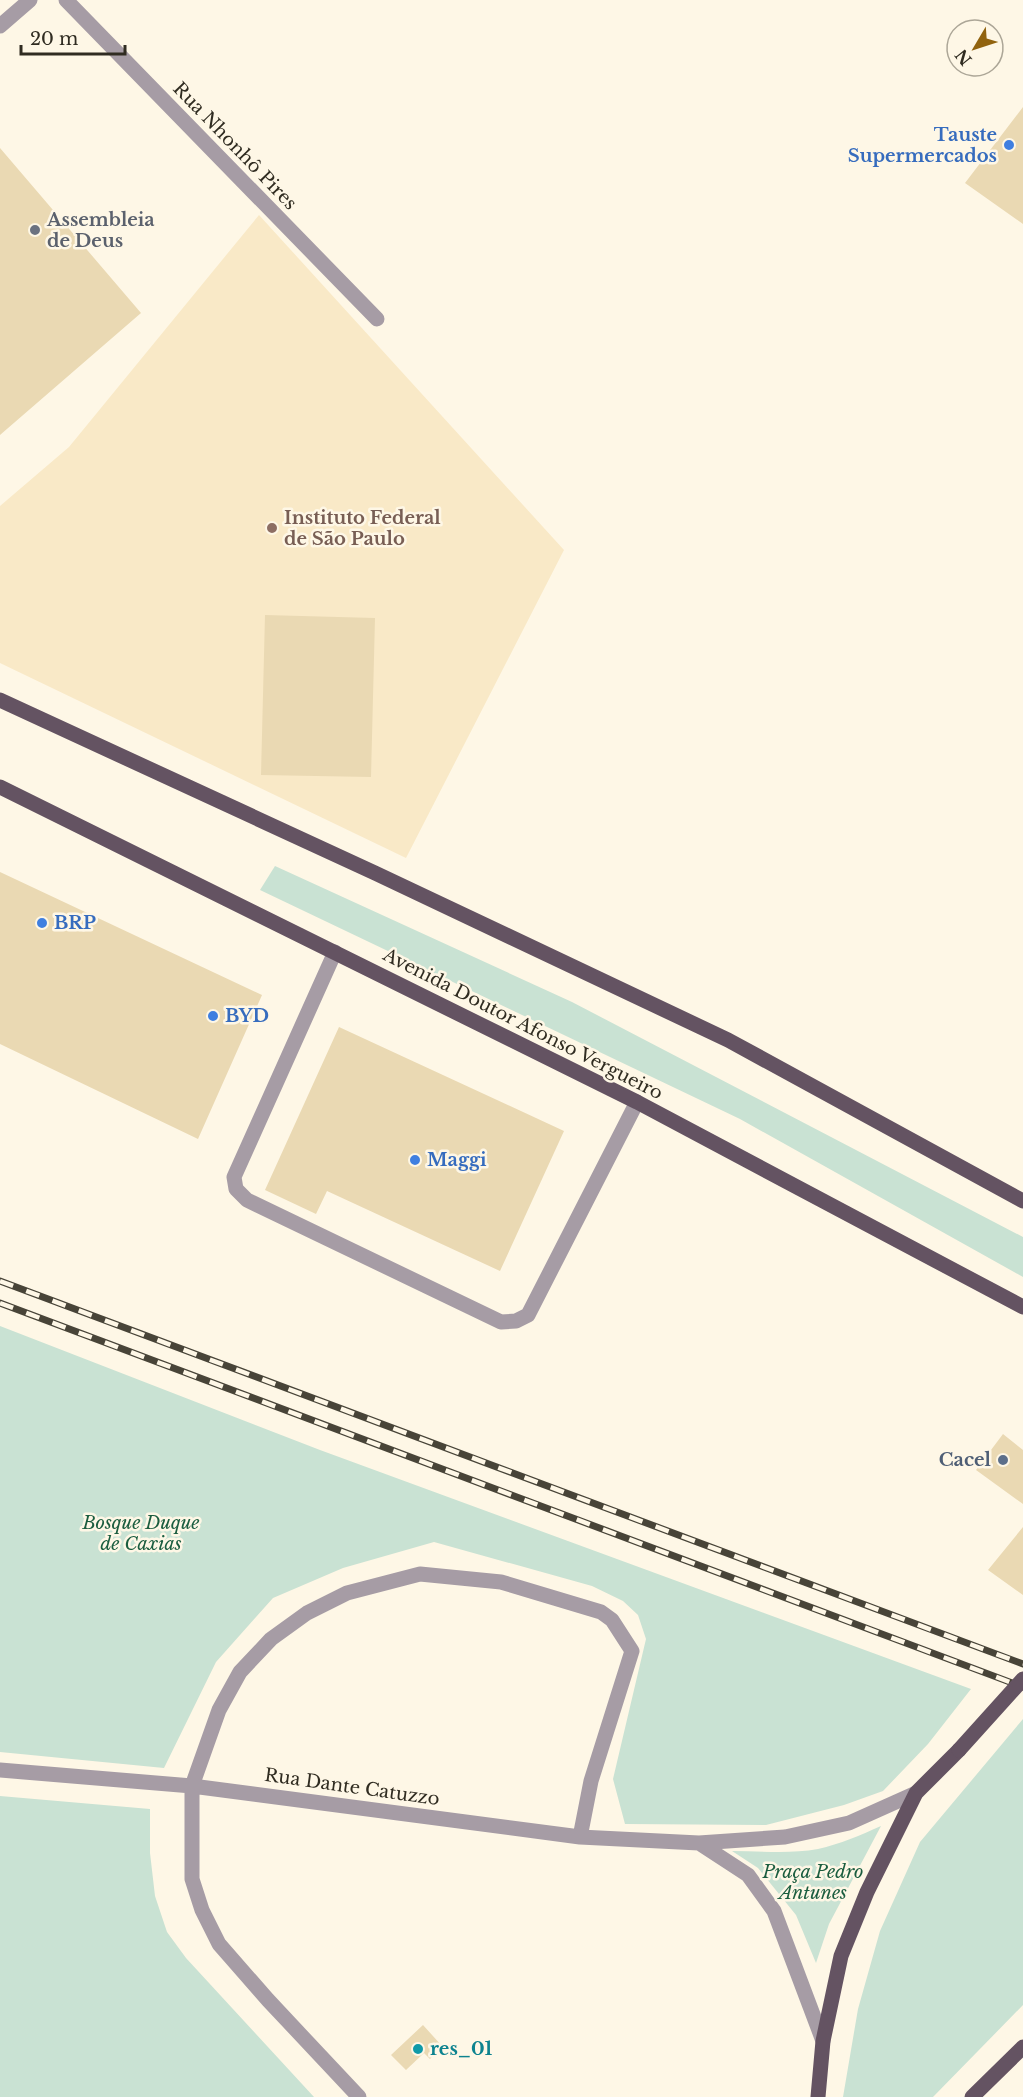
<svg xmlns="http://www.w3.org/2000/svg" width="1023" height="2097" font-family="'Libre Baskerville',serif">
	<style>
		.built { fill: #f9e9c7 }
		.green { fill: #c9e2d3 }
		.building { fill: #ead9b3 }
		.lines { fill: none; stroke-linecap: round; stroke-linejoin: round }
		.minor { stroke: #a69ca5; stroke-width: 15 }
		.major { stroke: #645362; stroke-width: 15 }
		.rail-casing { stroke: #484438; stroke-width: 7 }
		.rail { stroke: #fef7e6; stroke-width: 4.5; stroke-dasharray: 14; stroke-linecap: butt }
		.major-bridge { stroke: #645362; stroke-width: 15 }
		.shop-dot { fill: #3f7fe0; stroke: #fef7e6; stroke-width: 2 }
		.worship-dot { fill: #6b7280; stroke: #fef7e6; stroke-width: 2 }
		.education-dot { fill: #8d6e63; stroke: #fef7e6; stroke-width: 2 }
		.service-dot { fill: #5c6f8a; stroke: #fef7e6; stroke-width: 2 }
		.culture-dot { fill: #0f9aa8; stroke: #fef7e6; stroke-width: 2 }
		.labels { text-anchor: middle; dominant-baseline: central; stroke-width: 5; stroke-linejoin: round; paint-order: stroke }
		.shop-label { font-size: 18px; font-weight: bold; fill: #366cbe; stroke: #fef7e6; text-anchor: start }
		.street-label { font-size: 18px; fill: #302c21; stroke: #fef7e6 }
		.worship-label { font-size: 18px; font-weight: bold; fill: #5b616d; stroke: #fef7e6; text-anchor: start }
		.education-label { font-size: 18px; font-weight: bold; fill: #785e54; stroke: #fef7e6; text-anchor: start }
		.service-label { font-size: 18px; font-weight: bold; fill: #4e5e75; stroke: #fef7e6; text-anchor: end }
		.park-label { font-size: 18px; font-style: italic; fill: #1b5d3f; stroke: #fef7e6 }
		.culture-label { font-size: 18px; font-weight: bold; fill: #0d838f; stroke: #fef7e6; text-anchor: start }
	</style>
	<rect width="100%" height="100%" fill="#fef7e6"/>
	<path class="built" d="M259,215l305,335 -158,308 -406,-195v-157l69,-59z"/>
	<path class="green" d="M275,866l297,136 451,235v40l-283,-158 -480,-229z
		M0,1326l320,124 651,239 -43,55 -45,47 -39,14 -78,20 -141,-1 -12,-45 33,-140 -8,-24 -15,-14 -31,-15 -158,-44 -91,26 -70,30 -57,64 -52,106 -164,-16z
		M1023,1719v286l-90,92h-90l15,-88 22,-78 40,-89z
		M0,1796l150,13v44l5,43 12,36 19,26 128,139h-314z
		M881,1826l-52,98 -13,39 -20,-48 -38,-47 -26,-17c28,0 59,3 86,-2 22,-5 43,-14 63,-23z"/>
	<path class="building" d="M1023,107v117l-58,-41z
		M0,148l141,165 -141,122z
		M265,615l110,3 -4,159 -110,-2z
		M0,872l262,123 -64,144 -198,-95z
		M339,1027l225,104 -64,140 -173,-80 -11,23 -51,-24z
		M1003,1434l20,16v54l-47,-34z
		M1023,1527v68l-35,-25z
		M423,2025l19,21 -12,13 -6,-6 -18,17 -15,-15z"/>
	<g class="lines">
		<path class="minor" d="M66,0l311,319
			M0,26l30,-26
			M335,952l-101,225 2,12 11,11 254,122 15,-1 12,-6 109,-213
			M0,1770l192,16 388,51 119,6 86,-6 64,-14 67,-30
			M699,1843l49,32 26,36 49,130
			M359,2097l-91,-97 -49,-56 -17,-34 -10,-31v-93l27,-76 21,-38 31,-33 36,-26 40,-20 73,-19 81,8 100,30 11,8 20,31 -41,130 -11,56"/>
		<path class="major" d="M0,700l375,173 353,167 295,161
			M0,787l637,315 386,205
			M818,2097l5,-56 18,-85 26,-64 49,-99 43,-43
			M972,2097l51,-50"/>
		<g class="rail-casing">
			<path id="rail" d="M0,1281l1023,383
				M0,1303l1023,384"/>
		</g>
		<use href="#rail" class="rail"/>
		<path class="major-bridge" d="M959,1750l64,-71"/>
	</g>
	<g class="shop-dot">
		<circle cx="1009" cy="145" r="6"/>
		<circle cx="42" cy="923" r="6"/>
		<circle cx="213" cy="1016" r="6"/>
		<circle cx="415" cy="1160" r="6"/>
	</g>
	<circle class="worship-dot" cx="35" cy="230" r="6"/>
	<circle class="education-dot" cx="272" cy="528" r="6"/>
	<circle class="service-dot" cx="1003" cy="1460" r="6"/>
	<circle class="culture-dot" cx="418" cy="2049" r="6"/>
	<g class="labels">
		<g class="shop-label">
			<text x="997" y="135" text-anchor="end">Tauste<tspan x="997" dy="21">Supermercados</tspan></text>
			<text x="54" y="923">BRP</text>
			<text x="225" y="1016">BYD</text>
			<text x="427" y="1160">Maggi</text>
		</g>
		<g class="street-label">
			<text transform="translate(235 146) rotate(46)">Rua Nhonhô Pires</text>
			<text transform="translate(523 1024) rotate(27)">Avenida Doutor Afonso Vergueiro</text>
			<text transform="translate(352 1787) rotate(8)">Rua Dante Catuzzo</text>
		</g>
		<g class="worship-label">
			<text x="47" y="220">Assembleia<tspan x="47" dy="21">de Deus</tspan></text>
		</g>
		<g class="education-label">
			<text x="284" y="518">Instituto Federal<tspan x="284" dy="21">de São Paulo</tspan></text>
		</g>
		<g class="service-label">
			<text x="991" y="1460">Cacel</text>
		</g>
		<g class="park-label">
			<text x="141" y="1523">Bosque Duque<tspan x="141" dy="21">de Caxias</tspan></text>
			<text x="813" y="1872">Praça Pedro<tspan x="813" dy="21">Antunes</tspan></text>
		</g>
		<g class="culture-label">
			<text x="430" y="2049">res_01</text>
		</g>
	</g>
	<g transform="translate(975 48) rotate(231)"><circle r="28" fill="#fef7e6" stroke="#aca697" stroke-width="1.5"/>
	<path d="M0-4.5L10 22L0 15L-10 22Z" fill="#91630e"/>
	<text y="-9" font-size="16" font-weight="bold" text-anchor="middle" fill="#302c21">N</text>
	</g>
	<path d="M21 45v9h104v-9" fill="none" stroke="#302c21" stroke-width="3"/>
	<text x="30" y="45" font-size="18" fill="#302c21" stroke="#fef7e6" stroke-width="4.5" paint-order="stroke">20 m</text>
</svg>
